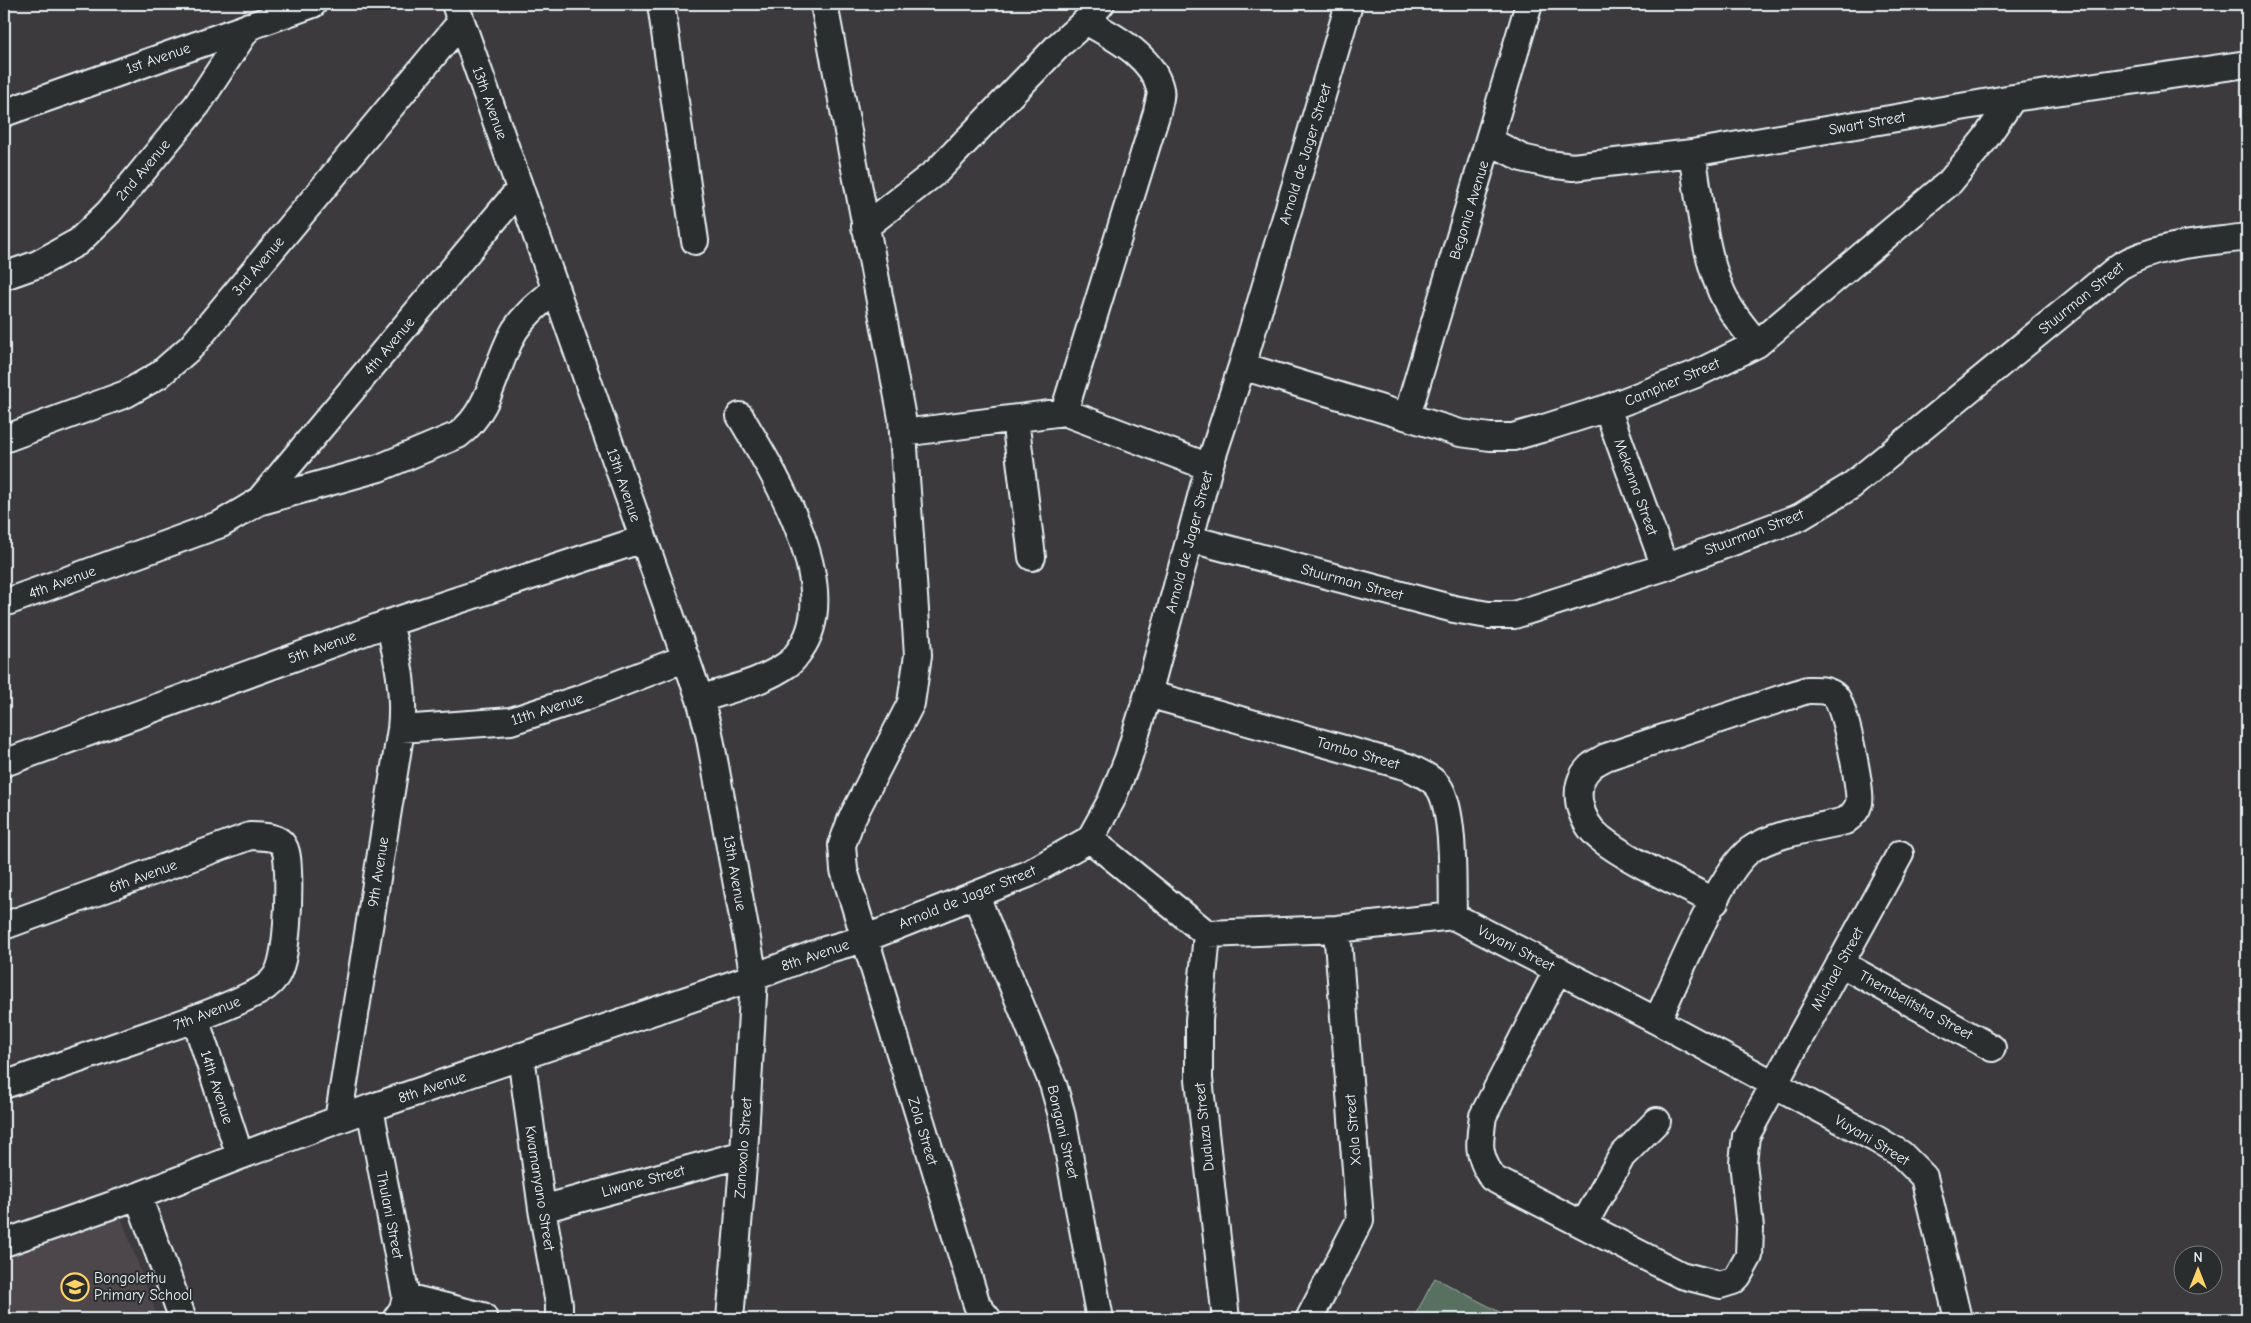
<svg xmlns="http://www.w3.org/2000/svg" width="2251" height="1323" font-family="'Comic Neue',sans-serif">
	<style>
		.built { fill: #4d464c }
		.green { fill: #58705e; stroke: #a0b0ab }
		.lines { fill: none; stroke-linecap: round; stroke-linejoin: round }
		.minor-casing { stroke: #e8f1f8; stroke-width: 30 }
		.minor { stroke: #2a2d2e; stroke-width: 26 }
		.labels { text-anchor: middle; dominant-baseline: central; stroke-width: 4; stroke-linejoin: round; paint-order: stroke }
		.street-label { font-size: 15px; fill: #e8f1f8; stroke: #2a2d2e }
		.poi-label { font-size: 15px; fill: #e8f1f8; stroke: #2a2d2e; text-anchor: start }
	</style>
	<rect width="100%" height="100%" fill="#3d3a3e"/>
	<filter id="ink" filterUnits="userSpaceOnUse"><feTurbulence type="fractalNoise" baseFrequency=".02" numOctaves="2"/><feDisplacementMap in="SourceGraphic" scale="10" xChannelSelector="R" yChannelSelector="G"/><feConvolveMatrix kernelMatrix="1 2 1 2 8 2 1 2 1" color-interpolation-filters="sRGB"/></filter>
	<g filter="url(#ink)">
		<path class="built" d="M120,1214l38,105h-154v-65z"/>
		<path class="green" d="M1435,1278l78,41h-100z"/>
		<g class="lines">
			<g class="minor-casing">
				<path id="minor" d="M455,4l245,695 9,34 45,244 -10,177 -14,165
					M661,4l34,237
					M824,4l78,414 16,237 -7,48 -60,117 -9,25 2,25 133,435 11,14
					M1086,21l15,-17
					M4,113l309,-109
					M1490,141l32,17 26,6 25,3 119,-14 321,-55 234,-34
					M1692,153c8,47 12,108 35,150 8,15 20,28 30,41
					M865,227l72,-56 122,-126 27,-24c27,16 66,34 74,68 2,6 -2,16 -3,23l-93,300
					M4,276l34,-12 40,-22 31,-30 88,-107 52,-79
					M1242,366l218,67 30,4h23l28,-8 66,-21 89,-34 61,-30 193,-162 35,-43 28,-41
					M1607,408l58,159
					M1407,416l122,-412
					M1015,419l17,138
					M903,433l161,-21 145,55
					M4,439l122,-45 33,-19 32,-28 270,-325
					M258,502l121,-34 79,-33c34,-25 37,-71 57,-105 11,-17 26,-28 41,-41
					M1191,539l263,70 34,6h26l151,-48 135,-50 51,-31 269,-220c38,-22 84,-23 127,-29
					M4,603l217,-79 37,-22 262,-313
					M1148,694l260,73c12,6 25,11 32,22 15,27 12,95 13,127
					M700,699c30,-10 63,-17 88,-35 5,-3 9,-10 12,-14 45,-63 -27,-178 -60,-234
					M401,729l110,-8 71,-23 104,-40
					M4,763l385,-140 254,-84
					M1090,839l117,95 130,-5 116,-13 204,105 219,118 25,15 23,23 34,142
					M976,896l77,188 8,28 39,207
					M4,926l246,-90c31,1 37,3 38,35 1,23 0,87 -12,105 -6,9 -17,16 -27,20 -30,15 -63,26 -95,37 -50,17 -100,35 -150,52
					M1207,934l-8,86v59l27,240
					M1840,963l152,85
					M1558,969l-75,147c-4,28 -6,37 9,62l189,97 39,10 13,-4 5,-5 11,-20 1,-28 -7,-66 3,-26 154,-282
					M195,1018l45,138
					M1657,1021c18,-38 63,-149 93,-171 24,-17 66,-22 95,-29 7,-5 12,-10 14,-18 3,-12 -15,-99 -23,-106 -8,-8 -18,-7 -29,-7l-201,67c-5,3 -12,6 -16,10 -21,20 -10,55 10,71 30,24 80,45 115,64
					M521,1056l21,153 17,95v15
					M370,1108l36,189 -3,12 -7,10
					M338,1120l63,-391c4,-37 -3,-70 -12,-106
					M138,1196l45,123
					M542,1209l202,-55
					M1584,1224l38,-68 35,-35
					M4,1243l134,-47 102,-40 130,-48 384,-131 71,-27 39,-11 164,-65 62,-35 21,-38 17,-42 20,-65 61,-227 33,-101 107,-362
					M406,1297l77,19
					M1309,1319l51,-99 -23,-291"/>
			</g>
			<use href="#minor" class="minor"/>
		</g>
	</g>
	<defs>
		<g id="school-ring" transform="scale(1.4375)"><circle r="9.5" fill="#2a2d2e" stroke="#ffd166" stroke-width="1.5"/><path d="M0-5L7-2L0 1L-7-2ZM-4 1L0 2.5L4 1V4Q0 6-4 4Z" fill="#ffd166"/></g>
	</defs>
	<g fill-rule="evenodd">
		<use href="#school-ring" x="75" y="1287"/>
	</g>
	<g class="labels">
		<g class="street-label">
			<text transform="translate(158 58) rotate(-19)">1st Avenue</text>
			<text transform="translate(490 103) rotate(70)">13th Avenue</text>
			<text transform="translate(1867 123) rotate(-10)">Swart Street</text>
			<text transform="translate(1305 154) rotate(-73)">Arnold de Jager Street</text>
			<text transform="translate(143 170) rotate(-50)">2nd Avenue</text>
			<text transform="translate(1469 210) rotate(-73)">Begonia Avenue</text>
			<text transform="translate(258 266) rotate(-50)">3rd Avenue</text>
			<text transform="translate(2081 298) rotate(-39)">Stuurman Street</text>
			<text transform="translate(389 346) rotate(-50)">4th Avenue</text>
			<text transform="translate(1672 382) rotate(-23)">Campher Street</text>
			<text transform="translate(624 485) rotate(71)">13th Avenue</text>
			<text transform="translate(1636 487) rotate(70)">Mekenna Street</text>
			<text transform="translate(1754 532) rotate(-21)">Stuurman Street</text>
			<text transform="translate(1189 542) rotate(-75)">Arnold de Jager Street</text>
			<text transform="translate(62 582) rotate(-20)">4th Avenue</text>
			<text transform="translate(1352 582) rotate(15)">Stuurman Street</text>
			<text transform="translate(322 647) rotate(-20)">5th Avenue</text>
			<text transform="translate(547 709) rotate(-18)">11th Avenue</text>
			<text transform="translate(1358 753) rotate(16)">Tambo Street</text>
			<text transform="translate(378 872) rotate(-81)">9th Avenue</text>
			<text transform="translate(735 873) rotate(80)">13th Avenue</text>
			<text transform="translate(143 876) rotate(-20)">6th Avenue</text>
			<text transform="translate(967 897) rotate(-22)">Arnold de Jager Street</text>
			<text transform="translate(1516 948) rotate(27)">Vuyani Street</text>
			<text transform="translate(815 955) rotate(-19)">8th Avenue</text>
			<text transform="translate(1837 969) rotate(-61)">Michael Street</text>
			<text transform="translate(1916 1005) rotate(29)">Thembelitsha Street</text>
			<text transform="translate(207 1013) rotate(-21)">7th Avenue</text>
			<text transform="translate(217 1087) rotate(72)">14th Avenue</text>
			<text transform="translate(432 1087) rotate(-19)">8th Avenue</text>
			<text transform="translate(1204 1127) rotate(-96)">Duduza Street</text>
			<text transform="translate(1353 1130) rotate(-95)">Xola Street</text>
			<text transform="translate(923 1131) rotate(73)">Zola Street</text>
			<text transform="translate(1063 1132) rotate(77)">Bongani Street</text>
			<text transform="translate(1872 1140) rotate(31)">Vuyani Street</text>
			<text transform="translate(743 1148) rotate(-86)">Zanoxolo Street</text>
			<text transform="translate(643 1181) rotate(-15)">Liwane Street</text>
			<text transform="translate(540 1188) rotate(81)">Kwamanyano Street</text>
			<text transform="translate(390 1215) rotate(79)">Thulani Street</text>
		</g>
		<g class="poi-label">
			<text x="94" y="1278">Bongolethu<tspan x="94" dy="17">Primary School</tspan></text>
		</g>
	</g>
	<rect width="2251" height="1323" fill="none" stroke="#2a2d2e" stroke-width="20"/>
	<rect x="10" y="10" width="2231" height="1303" fill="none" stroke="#e8f1f8" stroke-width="2" filter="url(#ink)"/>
	<g transform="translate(2198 1270)"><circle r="24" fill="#2a2d2e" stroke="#767b7f"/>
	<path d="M0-4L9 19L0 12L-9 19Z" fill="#ffd166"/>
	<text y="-8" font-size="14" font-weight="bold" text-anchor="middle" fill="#e8f1f8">N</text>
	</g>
</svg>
